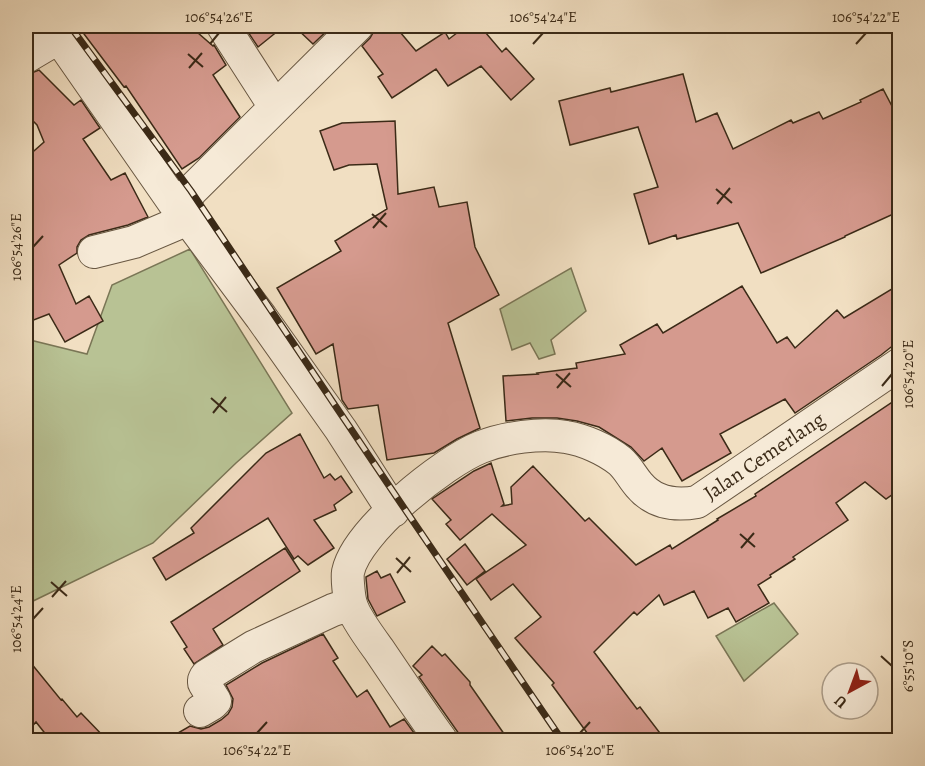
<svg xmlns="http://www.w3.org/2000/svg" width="925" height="766" font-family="Alegreya,serif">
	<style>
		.green { fill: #b8c294; stroke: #7a7656; stroke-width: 1.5 }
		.building { fill: #d59a8e; stroke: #3b2a17; stroke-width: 1.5 }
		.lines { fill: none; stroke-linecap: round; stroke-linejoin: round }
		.minor-casing { stroke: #685742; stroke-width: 34 }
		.minor { stroke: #f6ead7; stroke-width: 32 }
		.rail-casing { stroke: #3b2a17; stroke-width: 7 }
		.rail { stroke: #f6ead7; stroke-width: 4.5; stroke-dasharray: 14; stroke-linecap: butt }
		.ticks { fill: none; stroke: #3b2a17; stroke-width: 2 }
		.labels { text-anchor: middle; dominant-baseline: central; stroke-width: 4.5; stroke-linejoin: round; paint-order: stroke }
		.street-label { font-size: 21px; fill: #3b2a17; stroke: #f6ead7 }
		.neatline { fill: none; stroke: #3b2a17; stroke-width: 2 }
		.ticks-label { font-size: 15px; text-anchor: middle; fill: #3b2a17 }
	</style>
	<rect width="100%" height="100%" fill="#f1dfc2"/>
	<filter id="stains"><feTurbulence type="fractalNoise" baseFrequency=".00333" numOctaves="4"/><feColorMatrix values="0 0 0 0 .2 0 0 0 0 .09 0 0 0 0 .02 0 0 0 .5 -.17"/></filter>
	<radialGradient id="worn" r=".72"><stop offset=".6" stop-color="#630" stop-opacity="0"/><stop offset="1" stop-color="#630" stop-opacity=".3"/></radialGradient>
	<path class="green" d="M190,249l102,164 -56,50 -83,80 -124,60 -3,-3v-261l61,15 25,-69z
		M571,268l15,43 -35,29 4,14 -16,5 -9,-16 -18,7 -12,-41z
		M774,603l24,31 -54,47 -28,-45z"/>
	<path class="building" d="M78,26h112l23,20 1,-1 12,20 -13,10 27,42 -41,41 -17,11 -56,-83 -2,1z
		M244,26h40l-26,21z
		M294,26h38l-19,18z
		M374,26h21l21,25 29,-19 4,7 17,-13h14l22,26 4,-4 28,31 -23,21 -30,-34 -33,20 -12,-17 -44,29 -14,-21 5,-3 -21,-28 8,-8 4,-7z
		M39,70l35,35 7,-5 19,28 -17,11 28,41 14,-7 23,44 -20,8 -39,10 -8,5 -4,7v6l-18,12 17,39 13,-8 14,25 -38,21 -16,-28 -23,9v-165l18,-16 -7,-17 -11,-11v-39z
		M683,74l13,48 21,-9 16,36 58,-29 2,3 26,-11 4,7 38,-17 -1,-2 23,-11 11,21 6,-3v104l-55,25v1l-84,36 -23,-50 -61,16 -1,-4 -27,9 -15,-50 24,-7 -20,-60 -68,18 -11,-44 51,-13 1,4z
		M395,121l3,73 36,-7 5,20 28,-5 8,45 24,48 -51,28 32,105 -23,11 -23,14 -47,7 -9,-55 -30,4 -6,-9 -9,-56 -17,10 -39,-66 64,-37 -6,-10 52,-32 -10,-45 -28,1 -15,5 -14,-39 22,-8z
		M900,284v56l-19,15 -86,58 -10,-14 -65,35 11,19 -49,28 -20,-33 -18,13 -13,-14 -32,-20 -22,-6 -20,-3h-25l-26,3 -3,-45 35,-2 -1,-1 40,-5 -1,-5 49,-9 -5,-9 37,-21 6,9 79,-47 35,57 10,-6 8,11 42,-38 7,8z
		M900,397v92l-14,10 -21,-17 -29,21 12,17 -55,37 2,2 -25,16 1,2 -13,8 11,18 -33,19 -8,-14 -20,10 -14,-27 -30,14 -5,-10 -22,20 -3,-3 -40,40 43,57 3,-2 26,34h-73l-41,-56 2,-2 -39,-45 26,-21 -28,-33 -22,16 -15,-21 50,-34 -34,-31 -32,26 -14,-16 5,-4 -19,-21 42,-28 17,-8 13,41 -2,2 10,-2 -1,-17 22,-21 52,55 4,-3 47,47 34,-20 2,4 46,-29 -1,-1 39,-23 -1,-2z
		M300,434l24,44 6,-4 5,6 6,-4 11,16 -18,13 2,5 -22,10 20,28 -26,17 -10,-9 -4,3 -26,-41 -102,62 -13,-22 41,-25 -3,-5 75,-75z
		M465,544l20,27 -18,14 -20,-26z
		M285,548l15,23 -87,58 10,16 -29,19 -10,-15 3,-2 -16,-25z
		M377,571l4,7 9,-4 15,28 -28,14 -9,-17 -2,-21v-1z
		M323,634l15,24 -5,3 24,36 10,-7 23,37 14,-8 13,18 -6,4h-247l26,-15 11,3 8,-2 12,-7 7,-6 4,-7 1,-8 -7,-14 36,-22z
		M432,646l10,10 3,-2 25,28v3l39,56h-45l-45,-64 3,-2 -9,-9z
		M26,657l35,43 1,-1 15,18 4,-4 27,28h-57l-15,-19 -10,11z"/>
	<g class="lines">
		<g class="minor-casing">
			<path id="minor" d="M223,26l52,81
				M357,26l-166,165 -12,19 9,9 73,98 80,113 52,81
				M26,57l27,-16 8,1 4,4 114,164
				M94,252l40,-10 54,-23
				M200,711l12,-7 3,-3 -11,-18v-3l2,-4 47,-29 80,-37 18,-6
				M441,740c-21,-29 -41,-59 -62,-90 -8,-11 -25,-34 -28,-46 -2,-6 -4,-26 -3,-32 8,-40 95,-110 133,-125 23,-9 60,-15 85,-10 18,3 39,12 54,24 8,7 12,16 19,24 15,18 36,21 58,17l203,-138"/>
		</g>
		<use href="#minor" class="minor"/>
		<g class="rail-casing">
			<path id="rail" d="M70,26l121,165 209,311 162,238"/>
		</g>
		<use href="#rail" class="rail"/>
	</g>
	<path class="ticks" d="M210,44l9,-11M533,44l10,-11M856,44l10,-11M188,54l15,13M189,68l13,-15M716,189l16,14M717,204l13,-16M372,214l15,13M373,228l13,-15M33,247l10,-11M556,374l15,13M882,386l10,-12M557,388l13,-15M211,398l16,14M213,413l13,-16M740,534l15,13M741,548l13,-15M396,558l15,14M397,573l13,-16M51,582l16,14M52,597l14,-16M33,619l10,-11M881,656l11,10M257,733l10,-11M580,733l10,-11"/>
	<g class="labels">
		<g class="street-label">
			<text transform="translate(764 456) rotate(-34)">Jalan Cemerlang</text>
		</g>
	</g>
	<rect width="925" height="766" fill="none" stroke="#f1dfc2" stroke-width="66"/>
	<g transform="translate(850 691) rotate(221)"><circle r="28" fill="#f6ead7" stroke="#ab9d8a" stroke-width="1.5"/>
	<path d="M0-4.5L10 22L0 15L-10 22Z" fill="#8f2418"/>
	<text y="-9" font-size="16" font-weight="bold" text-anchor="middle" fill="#3b2a17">U</text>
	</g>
	<rect x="33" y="33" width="859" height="700" class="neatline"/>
	<g class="ticks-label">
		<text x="219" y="22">106°54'26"E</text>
		<text x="543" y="22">106°54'24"E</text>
		<text x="866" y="22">106°54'22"E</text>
		<text transform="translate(16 247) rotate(-90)" y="5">106°54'26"E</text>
		<text transform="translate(908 374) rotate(-90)" y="5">106°54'20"E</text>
		<text transform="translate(16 619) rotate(-90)" y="5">106°54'24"E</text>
		<text transform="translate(908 666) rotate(-90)" y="5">6°55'10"S</text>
		<text x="257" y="755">106°54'22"E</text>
		<text x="580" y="755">106°54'20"E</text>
	</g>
	<rect width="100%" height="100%" filter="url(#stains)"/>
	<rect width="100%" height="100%" fill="url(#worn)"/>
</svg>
